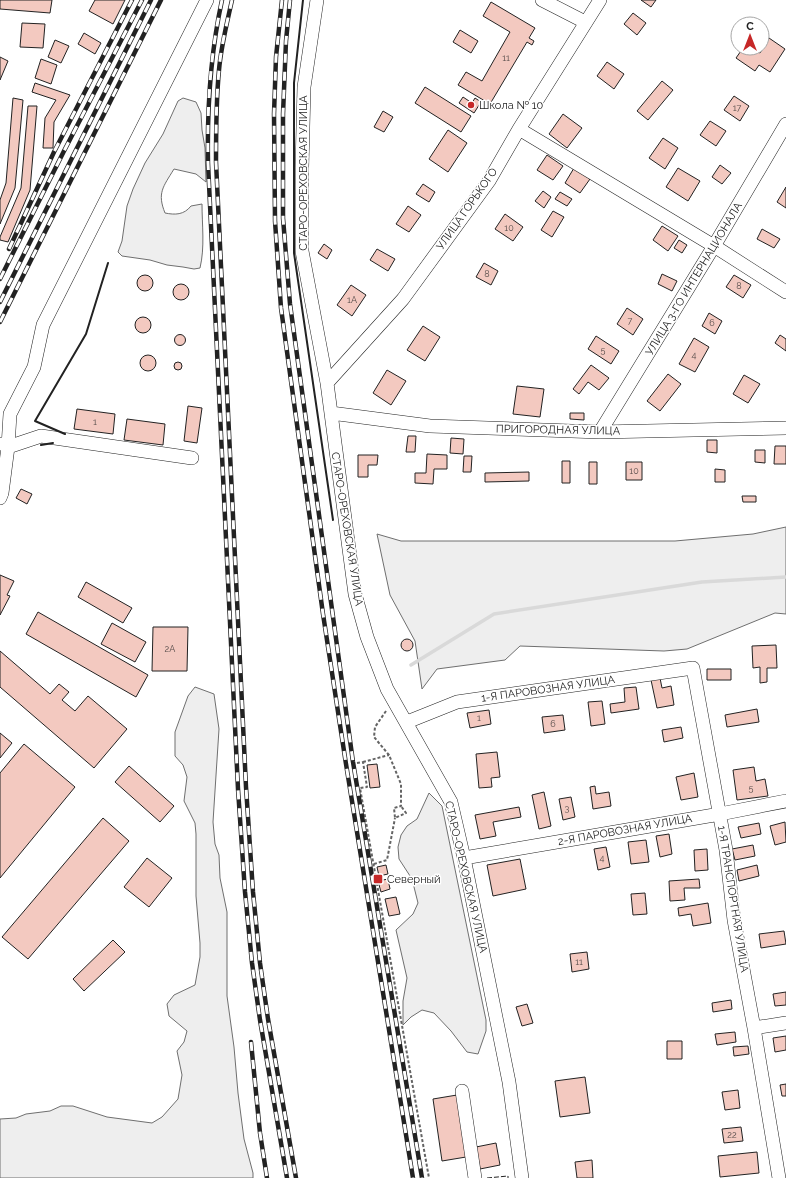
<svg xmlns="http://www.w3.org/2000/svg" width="786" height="1178" font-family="Raleway,sans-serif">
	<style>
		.green { fill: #eee; stroke: #6f6f6f }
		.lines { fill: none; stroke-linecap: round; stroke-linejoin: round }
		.stream { stroke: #d9d9d9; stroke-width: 3.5 }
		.building { fill: #f3c9c0; stroke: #222 }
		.minor-casing { stroke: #222; stroke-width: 14 }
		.path { stroke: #646464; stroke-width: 2; stroke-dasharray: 3 2; stroke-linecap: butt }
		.minor { stroke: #fff; stroke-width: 13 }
		.rail-casing { stroke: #222; stroke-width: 4.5 }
		.rail { stroke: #fff; stroke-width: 3; stroke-dasharray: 9; stroke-linecap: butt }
		.fence { stroke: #222; stroke-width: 1; stroke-dasharray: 5 2; stroke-linecap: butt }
		.wall { stroke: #222; stroke-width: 2 }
		.poi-dot { fill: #c62828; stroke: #fff; stroke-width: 1.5 }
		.labels { text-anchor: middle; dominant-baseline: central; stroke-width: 3; stroke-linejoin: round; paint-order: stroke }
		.number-label { font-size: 9px; fill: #564c4a }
		.poi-label { font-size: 11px; fill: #222; stroke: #fff; text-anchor: start }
		.street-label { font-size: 11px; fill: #222; stroke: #fff }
	</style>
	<rect width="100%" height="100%" fill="#fff"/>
	<path class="green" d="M183,98l13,4 5,11 1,17 3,18 1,34 -10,-8 -22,-5c-11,18 -17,24 -9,44 10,2 19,2 26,-7l11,-2c0,21 3,43 -2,64l-6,1 -11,-2 -16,-2 -17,-5 -28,-4 -4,-4 4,-11 5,-35 6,-17 12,-26 18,-29 15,-33z
		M786,527v87l-11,-1 -88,36 -23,2 -144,-5 -15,14 -68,9 -15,20 -7,-48 -25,-46 -13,-61 24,7h274l78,-7z
		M195,687l19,7 5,35 -6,93 2,22 4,11 1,23 7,34v84l7,51 4,46 6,46 9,34v5h-253v-59l16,-1 10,-4 24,-3 11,-5h12l34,11 45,6 10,-6 16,-18 4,-24 -5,-24 7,-9 3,-11 -18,-15 -2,-12 7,-9 21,-10 5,-28v-14l-4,-47v-62l-1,-11 -11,-22 3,-24 -4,-12 -8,-9v-24l13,-36z
		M429,793l13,13 44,214v11l-8,23 -11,-2 -16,-21 -17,-18 -12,-3 -11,7 -8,8v-24l4,-23 -11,-48 17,-16 5,-11 -6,-24 -13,-20 -1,-12 3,-12 6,-9 10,-7z"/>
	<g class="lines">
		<path class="stream" d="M411,665l83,-51 208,-32 84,-5"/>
	</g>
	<path class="building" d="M0,0h52l-2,13 -50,-4z
		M95,0h30l-12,24 -24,-13z
		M641,0h15l-5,7z
		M491,2l44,26 -6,10 5,3 -2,4 -5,-3 -37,62 -32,-19 8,-13 16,9 28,-49 -27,-16z
		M633,13l13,10 -9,12 -13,-11z
		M22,23l23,1 -2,24 -23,-1z
		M460,30l18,11 -7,12 -18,-11z
		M84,33l17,10 -6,11 -17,-10z
		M769,38l16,11 -15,23 -11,-7 -4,6 -19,-13 7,-10h9l8,5z
		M55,40l14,6 -8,17 -13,-6z
		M0,57l8,4 -8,19z
		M41,59l16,6 -6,19 -16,-6z
		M607,62l17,12 -10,15 -17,-13z
		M662,81l11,9 -25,30 -11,-9z
		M35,83l35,12 -16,27 -1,26h-10l2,-30 11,-18 -24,-8z
		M425,87l46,29 -10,16 -46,-29z
		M734,96l15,10 -9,15 -16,-11z
		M463,97l9,6 3,-5 6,4 -7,11 -15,-10z
		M13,98l10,2 -8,88 -15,36v-24l6,-17z
		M28,106h9l-7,84 -22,52 -8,-2v-3l21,-49z
		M383,111l10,6 -9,15 -10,-5z
		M563,114l19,14 -15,20 -18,-14z
		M710,121l16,10 -10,15 -16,-11z
		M448,130l19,13 -19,29 -19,-13z
		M663,138l15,10 -13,21 -16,-11z
		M547,155l16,11 -10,14 -16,-10z
		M720,165l11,8 -9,11 -10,-7z
		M574,168l16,11 -10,14 -15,-10z
		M678,168l22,13 -12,20 -22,-14z
		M423,184l12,8 -6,10 -13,-8z
		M786,187v21l-9,-6z
		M543,191l8,6 -7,11 -9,-7z
		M560,192l12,7 -5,7 -12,-7z
		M408,206l13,9 -12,17 -13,-8z
		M553,211l11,6 -12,20 -11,-7z
		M505,214l18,13 -10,14 -18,-12z
		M662,226l16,10 -10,15 -15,-11z
		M762,229l18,10 -6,9 -17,-9z
		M679,240l8,5 -5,8 -8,-5z
		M324,244l8,6 -5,9 -9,-6z
		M377,249l18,10 -7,12 -18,-11z
		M484,263l14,8 -7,14 -15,-8z
		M662,274l15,7 -5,10 -14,-7z
		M137 283a8 8 0 1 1 16 0a8 8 0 1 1-16 0Z
		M734,275l17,10 -8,13 -17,-11z
		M173 292a8 8 0 1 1 16 0a8 8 0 1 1-16 0Z
		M351,285l15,10 -14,21 -15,-11z
		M627,308l16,11 -10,16 -16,-11z
		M709,313l13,8 -7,13 -13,-8z
		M135 325a8 8 0 1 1 16 0a8 8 0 1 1-16 0Z
		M423,326l17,11 -15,24 -18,-11z
		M174.5 340a5.5 5.5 0 1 1 11 0a5.5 5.5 0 1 1-11 0Z
		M780,335l6,4v12l-11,-8z
		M596,336l23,15 -8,13 -23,-15z
		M694,338l15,9 -14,25 -16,-8z
		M140 363a8 8 0 1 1 16 0a8 8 0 1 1-16 0Z
		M174 366a4 4 0 1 1 8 0a4 4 0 1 1-8 0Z
		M591,365l18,13 -10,12 -11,-8 -9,12 -6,-5z
		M387,370l19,11 -15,24 -18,-12z
		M668,374l13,10 -21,27 -13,-10z
		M744,375l16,9 -12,19 -15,-9z
		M517,386l27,3 -4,28 -27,-3z
		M188,406l14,2 -5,35 -13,-2z
		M77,409l38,5 -2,20 -39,-5z
		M570,413h14v7l-14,-1z
		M127,419l38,5 -2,21 -39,-5z
		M408,436h8l-1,16h-9z
		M451,438l13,1 -1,15 -13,-1z
		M707,440h10v13l-10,-1z
		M775,446h11v18h-12z
		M755,450h10v13l-10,-1z
		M427,454l20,1v14h-13l-1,15 -18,-1v-10h11z
		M358,455h20l-1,10h-9v12h-10z
		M464,456h8l-1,16h-8z
		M562,461h8v22h-8z
		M589,462h8v22h-8z
		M626,462h16v18h-16z
		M715,469l10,1v12h-10z
		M529,472v9l-44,1v-9z
		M21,489l11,5 -5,10 -11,-6z
		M742,496h14v6h-13z
		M0,575l14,6 -7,14 3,1 -10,19z
		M86,582l46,26 -9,15 -45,-26z
		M38,612l110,63 -12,22 -110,-63z
		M112,623l34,19 -11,20 -34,-18z
		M153,627h35l-1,44h-35z
		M401 645a6 6 0 1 1 12 0a6 6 0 1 1-12 0Z
		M776,645l1,23h-10v14l-7,1v-16l-7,1 -1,-22z
		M0,651l50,43 9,-10 10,8 -7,8 13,11 13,-15 39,33 -33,39 -94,-81z
		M707,669h24v11h-24z
		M660,678l2,10 9,-2 3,19 -17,3 -6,-28z
		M636,687l3,22 -28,4 -1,-9 15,-2 -1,-14z
		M602,701l3,23 -14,2 -3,-24z
		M757,709l2,13 -32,5 -2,-12z
		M489,710l2,14 -21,4 -3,-15z
		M563,715l2,15 -21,3 -2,-16z
		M681,727l2,11 -19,4 -2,-12z
		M0,733l12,10 -12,15z
		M24,744l51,43 -75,91v-105z
		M497,752l3,25 -9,1 1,9 -13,1 -3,-34z
		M377,764l3,23 -10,1 -3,-23z
		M129,766l45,40 -14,16 -45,-40z
		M754,767l2,14 9,-2 3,17 -31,4 -4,-30z
		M694,773l4,24 -17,3 -5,-23z
		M595,786l1,8 13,-2 2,14 -18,3 -3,-22z
		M544,792l7,34 -12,3 -7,-34z
		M571,797l4,20 -12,3 -4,-21z
		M519,807l2,10 -28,5 3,14 -16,3 -5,-24z
		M103,818l26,23 -101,118 -26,-22z
		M785,822l1,20 -11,3 -5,-19z
		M759,823l2,11 -20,4 -3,-11z
		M669,834l3,20 -12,3 -4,-21z
		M646,840l3,22 -18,2 -3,-22z
		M753,845l2,11 -20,4 -3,-11z
		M606,847l4,20 -12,3 -4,-21z
		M707,849l1,21 -13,1 -1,-21z
		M147,858l25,20 -23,29 -25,-20z
		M520,859l6,30 -33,7 -6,-31z
		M386,865l2,9 -9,2 -2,-9z
		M757,865l2,11 -20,5 -2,-11z
		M388,879l2,10 -9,3 -3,-11z
		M699,879l1,9h-16l1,12 -15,1 -1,-20z
		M645,893l2,21 -14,1 -2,-21z
		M396,897l4,17 -11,2 -4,-17z
		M708,903l3,20 -18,3 -2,-12 -12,2 -1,-8z
		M784,931l2,13 -25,4 -2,-14z
		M113,940l12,12 -41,39 -11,-12z
		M587,952l2,17 -17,3 -2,-18z
		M786,992v13l-11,1 -2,-12z
		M731,1000l1,9 -19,3 -1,-9z
		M527,1004l6,19 -11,3 -6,-19z
		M735,1032l1,10 -19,3 -2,-11z
		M786,1036v14l-11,2 -2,-14z
		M667,1041h15v18h-15z
		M748,1046l1,8 -15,2 -1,-9z
		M585,1077l5,36 -30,4 -5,-36z
		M786,1084v12h-4l-2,-11z
		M738,1090l2,18 -15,2 -3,-18z
		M457,1095l9,62 -24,4 -9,-62z
		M741,1127l2,14 -19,2 -2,-14z
		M496,1143l4,22 -20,4 -4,-22z
		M757,1152l2,21 -39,4 -2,-21z
		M592,1160l1,18h-16l-2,-16z"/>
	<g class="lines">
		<g class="minor-casing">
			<path id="minor" d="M317,0l-13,87 -2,80v84l25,132 28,211 12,43 20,52 64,113 13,56 45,224 13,96
				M542,0l43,22
				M519,129l195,117 72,46
				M327,383l76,-84 86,-118 30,-52 81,-129
				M331,413l99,13 170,6 186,-4
				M600,432l114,-186 72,-122
				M2,444l6,3 33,-11 151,22
				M0,498l2,-5 6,-46 2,-33 24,-47 9,-42 164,-325
				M407,722l50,-20 236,-34 33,182 8,70 20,108 25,150
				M464,858l256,-44 66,-13
				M754,1028l32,-5
				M462,1091l13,87"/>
		</g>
		<path class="path" d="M386,711l-11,16 -1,10 15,18 12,29v22l-7,2 1,10 11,-5 -5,-7
			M363,762l26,-7
			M357,763l6,-1 4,25 -7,1 69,390
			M374,864l13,-4 8,-42"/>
		<use href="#minor" class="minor"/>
		<g class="rail-casing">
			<path id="rail" d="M222,0c-12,55 -15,107 -14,163l30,626 7,103 7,71 8,57 27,158
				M232,0c-5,23 -11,46 -13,70 -3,31 -3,61 -3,92l30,625 7,105 7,71 8,56 28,159
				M282,0l-6,57 -2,57 1,107 6,87 42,306 23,150 67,414
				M290,0l-4,41 -3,73v104l7,86 63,458 69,416
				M9,249l45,-97 78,-152
				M0,279l64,-128 78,-151
				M0,302l151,-302
				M0,322l161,-322
				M251,1042l9,91 7,45"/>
		</g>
		<use href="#rail" class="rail"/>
		<path class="fence" d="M487,1178l21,-2v2"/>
		<path class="wall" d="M303,0l-9,83v170l39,267
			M65,434l-30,-13 51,-87 22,-71
			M41,445l12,-2"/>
	</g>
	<g class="poi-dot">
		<circle cx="471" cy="105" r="4"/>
		<rect x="373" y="874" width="10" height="10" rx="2"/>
	</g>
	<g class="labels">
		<g class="number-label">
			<text x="506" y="58">11</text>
			<text x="737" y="108">17</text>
			<text x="509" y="228">10</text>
			<text x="487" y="274">8</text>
			<text x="739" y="286">8</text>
			<text x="352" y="300">1А</text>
			<text x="630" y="321">7</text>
			<text x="712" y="323">6</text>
			<text x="603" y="350">5</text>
			<text x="694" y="355">4</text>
			<text x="95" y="422">1</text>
			<text x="634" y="471">10</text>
			<text x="170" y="649">2А</text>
			<text x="479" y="718">1</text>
			<text x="553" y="724">6</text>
			<text x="751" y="788">5</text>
			<text x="567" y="808">3</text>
			<text x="602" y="858">4</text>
			<text x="579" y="962">11</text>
			<text x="732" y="1135">22</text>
		</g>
		<g class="poi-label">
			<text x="479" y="105">Школа № 10</text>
			<text x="387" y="879">Северный</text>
		</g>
		<g class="street-label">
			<text transform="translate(303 173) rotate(-90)">СТАРО-ОРЕХОВСКАЯ УЛИЦА</text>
			<text transform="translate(467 209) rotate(-55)">УЛИЦА ГОРЬКОГО</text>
			<text transform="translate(694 279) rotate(-59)">УЛИЦА 3-ГО ИНТЕРНАЦИОНАЛА</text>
			<text transform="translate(558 430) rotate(1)">ПРИГОРОДНАЯ УЛИЦА</text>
			<text transform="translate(347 529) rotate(81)">СТАРО-ОРЕХОВСКАЯ УЛИЦА</text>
			<text transform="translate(548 689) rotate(-8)">1-Я ПАРОВОЗНАЯ УЛИЦА</text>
			<text transform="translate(625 830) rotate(-10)">2-Я ПАРОВОЗНАЯ УЛИЦА</text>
			<text transform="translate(466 877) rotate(77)">СТАРО-ОРЕХОВСКАЯ УЛИЦА</text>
			<text transform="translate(733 899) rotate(81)">1-Я ТРАНСПОРТНАЯ УЛИЦА</text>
		</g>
	</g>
	<g transform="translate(750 36)"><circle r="19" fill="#ffffff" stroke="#a7a7a7"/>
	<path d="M0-3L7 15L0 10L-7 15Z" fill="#c62828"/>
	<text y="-6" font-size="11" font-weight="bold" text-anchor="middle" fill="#222222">С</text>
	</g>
</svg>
